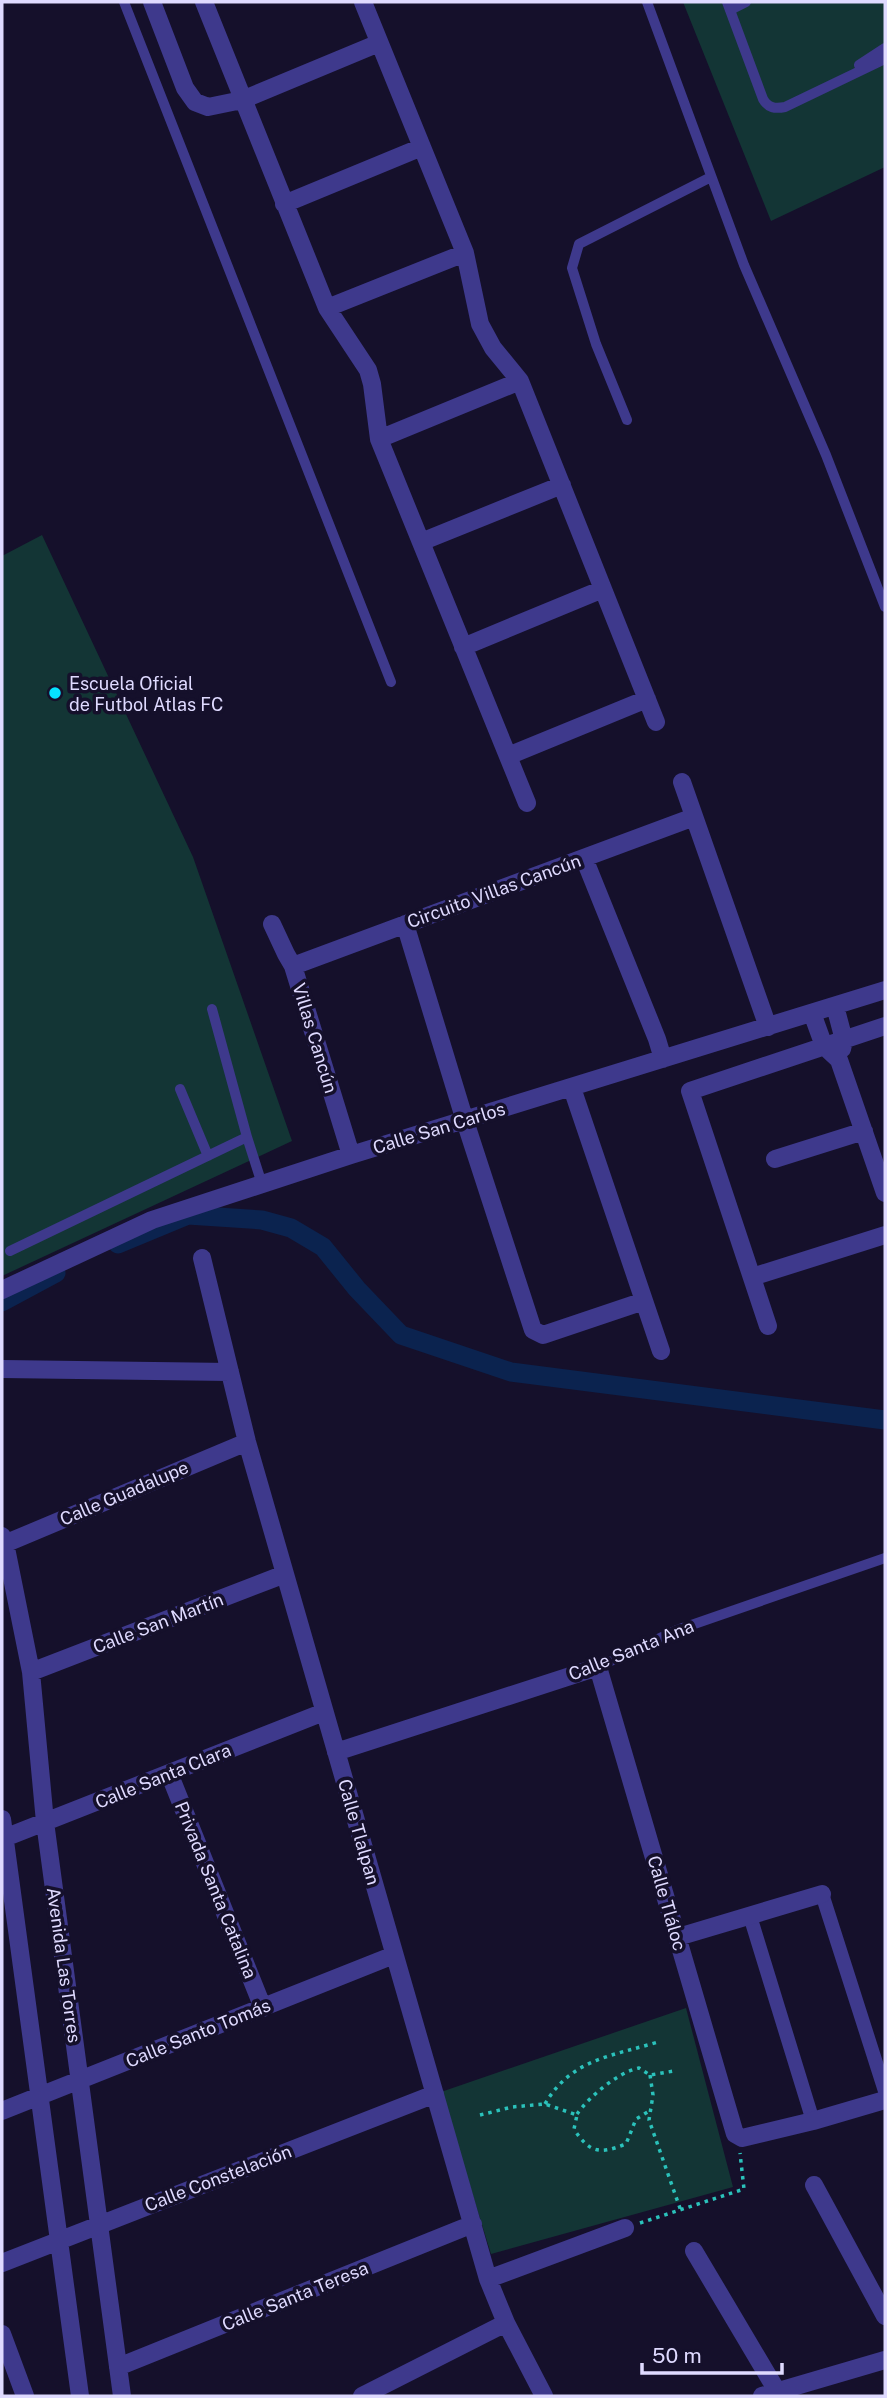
<svg xmlns="http://www.w3.org/2000/svg" width="887" height="2398" font-family="'Public Sans',sans-serif">
	<style>
		.green { fill: #133535 }
		.lines { fill: none; stroke-linecap: round; stroke-linejoin: round }
		.canal { stroke: #0b234f; stroke-width: 19 }
		.path { stroke: #2bc2bb; stroke-width: 3.5; stroke-dasharray: 3.5 5; stroke-linecap: butt }
		.service { stroke: #3e398c; stroke-width: 10 }
		.pedestrian { stroke: #3e398c; stroke-width: 14 }
		.minor { stroke: #3e398c; stroke-width: 18 }
		.poi-dot { fill: #06e2ff; stroke: #15102b; stroke-width: 2.5 }
		.labels { text-anchor: middle; dominant-baseline: central; stroke-width: 7; stroke-linejoin: round; paint-order: stroke }
		.poi-label { font-size: 18px; fill: #dfdaff; stroke: #15102b; text-anchor: start }
		.street-label { font-size: 18px; fill: #dfdaff; stroke: #15102b }
	</style>
	<rect width="100%" height="100%" fill="#15102b"/>
	<path class="green" d="M683,2h202v165l-114,54z
		M42,535l151,322 99,284 -290,135v-720z
		M686,2008l47,179 -242,67 -50,-162z"/>
	<g class="lines">
		<path class="canal" d="M118,1244l70,-29 74,5 29,8 32,19 34,42 44,46 110,37 374,48
			M2,1302l54,-29"/>
		<path class="path" d="M650,2075l3,20 -4,25 32,91
			M545,2104c26,-45 67,-48 113,-62
			M577,2114c12,-17 41,-42 62,-46l11,7 24,-4
			M480,2115l32,-8 33,-3 32,11 -3,14c16,25 26,25 52,15l10,-25 15,-9
			M640,2223l104,-34 -4,-36"/>
		<path class="service" d="M124,2l267,680
			M647,2l97,263 82,190 59,152
			M727,2l36,97c5,9 12,10 22,8l100,-48
			M730,10l16,-8
			M859,65l26,-17
			M627,420l-31,-76 -24,-76 7,-24 132,-67
			M180,1089l28,67
			M247,1137l15,47
			M10,1251l237,-114 -35,-128
			M598,1667l79,-37 208,-72"/>
		<path class="pedestrian" d="M822,1894l63,197
			M750,1916l63,205"/>
		<path class="minor" d="M152,2l33,86 10,14 13,5 34,-7 137,-57
			M204,2l123,306 41,62 4,14 7,55 148,364
			M363,2l102,251 15,71 13,24 27,33 136,341
			M284,204l138,-57
			M327,308l138,-55
			M379,439l141,-58
			M421,542l141,-57
			M463,647l140,-58
			M508,756l139,-57
			M682,782l86,245
			M584,858l73,181 6,20
			M272,924l14,30 7,12 58,189
			M405,924l60,197 68,209 10,5 101,-34
			M293,966l401,-149
			M835,1006l9,34 -2,9
			M812,1013l12,33 15,14 46,133
			M572,1088l89,263
			M775,1159l89,-28
			M202,1258l45,184 241,837 18,44 38,73
			M752,1277l133,-42
			M2,1290l150,-70 199,-65 534,-165
			M768,1326l-78,-235 195,-65
			M2,1369l228,3
			M2,1536l3,7 26,129 14,150 77,574
			M2,1545l245,-103
			M31,1672l254,-98
			M336,1752l262,-85 137,467 7,4 71,-17 72,-21
			M169,1773l94,235
			M2,1819l78,577
			M2,1839l322,-127
			M678,1937l144,-43
			M2,2111l392,-156
			M814,2185l71,131
			M694,2251l86,145
			M2,2263l433,-169
			M488,2279l137,-51
			M2,2334l23,62
			M118,2367l355,-143
			M362,2396l144,-73
			M762,2396l123,-36"/>
	</g>
	<circle class="poi-dot" cx="55" cy="693" r="7"/>
	<g class="labels">
		<g class="poi-label">
			<text x="69" y="683">Escuela Oficial<tspan x="69" dy="21">de Futbol Atlas FC</tspan></text>
		</g>
		<g class="street-label">
			<text transform="translate(494 891) rotate(-20)">Circuito Villas Cancún</text>
			<text transform="translate(315 1038) rotate(73)">Villas Cancún</text>
			<text transform="translate(439 1128) rotate(-17)">Calle San Carlos</text>
			<text transform="translate(124 1493) rotate(-23)">Calle Guadalupe</text>
			<text transform="translate(158 1623) rotate(-21)">Calle San Martín</text>
			<text transform="translate(631 1650) rotate(-22)">Calle Santa Ana</text>
			<text transform="translate(163 1776) rotate(-22)">Calle Santa Clara</text>
			<text transform="translate(359 1832) rotate(74)">Calle Tlalpan</text>
			<text transform="translate(216 1890) rotate(68)">Privada Santa Catalina</text>
			<text transform="translate(667 1903) rotate(74)">Calle Tláloc</text>
			<text transform="translate(64 1965) rotate(82)">Avenida Las Torres</text>
			<text transform="translate(198 2033) rotate(-22)">Calle Santo Tomás</text>
			<text transform="translate(218 2178) rotate(-21)">Calle Constelación</text>
			<text transform="translate(295 2296) rotate(-22)">Calle Santa Teresa</text>
		</g>
	</g>
	<rect width="887" height="2398" fill="none" stroke="#dfdaff" stroke-width="7"/>
	<path d="M642 2363v10h140v-10" fill="none" stroke="#dfdaff" stroke-width="3.5"/>
	<text x="652" y="2363" font-size="21" fill="#dfdaff" stroke="#15102b" stroke-width="5" paint-order="stroke">50 m</text>
</svg>
